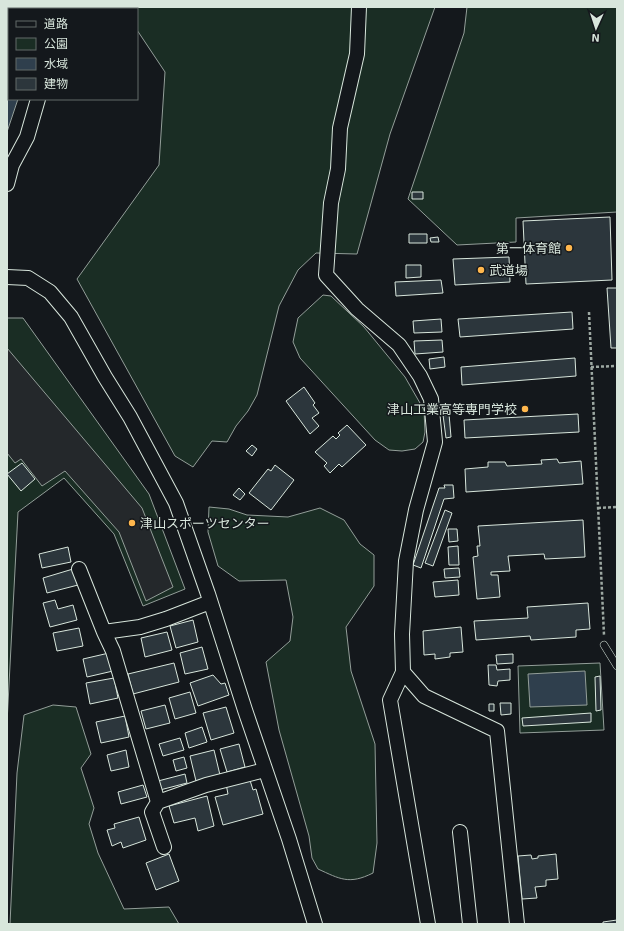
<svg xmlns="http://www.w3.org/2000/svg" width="624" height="931" font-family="'Exo 2','Noto Sans JP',sans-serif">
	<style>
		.green { fill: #1a2d24; stroke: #939e99 }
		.parking { fill: #24282b; stroke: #939e99 }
		.water { fill: #2f3f4d; stroke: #939e99 }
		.building { fill: #2c363c; stroke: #d8e6dc }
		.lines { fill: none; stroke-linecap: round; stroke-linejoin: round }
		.lane-casing { stroke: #d8e6dc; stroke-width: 8 }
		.street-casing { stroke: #d8e6dc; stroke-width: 16 }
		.path { stroke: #9da8a2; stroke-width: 2.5; stroke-dasharray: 3 2; stroke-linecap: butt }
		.lane { stroke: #14181c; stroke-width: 7 }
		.street { stroke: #14181c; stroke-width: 14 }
		.poi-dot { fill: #ffb74d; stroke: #14181c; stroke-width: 1.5 }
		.labels { text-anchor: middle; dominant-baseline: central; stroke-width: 3; stroke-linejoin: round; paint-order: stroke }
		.poi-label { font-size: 13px; fill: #d8e6dc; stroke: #14181c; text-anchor: end }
	</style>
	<rect width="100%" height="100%" fill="#14181c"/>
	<path class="green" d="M122,7h313l-45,127 -33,120 -41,-1 -18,17 -19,36 -22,89 -9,16 -12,15 -9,16 -15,-1 -19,26 -18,-11 -98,-177 82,-114 6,-93 -28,-42v-21h-14z
		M467,7h150v205l-101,6v24l-59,3 -49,-46 56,-166z
		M323,295l8,1 33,31 41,50 19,33 1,22 -2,10 -8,7 -13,2 -13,-1 -14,-10 -75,-82 -7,-16 5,-24z
		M7,318h16l126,176 36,95 -42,17 -29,-72 -50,-56 -46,34 -11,211z
		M209,507l20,2 18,6 41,2 32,-9 24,12 16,24 14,11v31l-28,41 5,44 24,73 2,99 -4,30c-24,12 -33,6 -55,-4l-6,-11 -3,-22 -30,-106 -13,-68 24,-21 3,-24 -7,-37 -47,1 -21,-15 -10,-34z
		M600,663l4,67 -84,3 -2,-67z
		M53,705l23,2 15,47 -10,14 13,40 -5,16 9,29 26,56 45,-2 10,17h-169l7,-151 7,-58z"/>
	<path class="parking" d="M7,348l135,160 31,79 -27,14 -27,-69 -54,-61 -23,15 -21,-27 -6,4 -8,-10z"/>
	<path class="water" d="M7,7h25v2h-23v90h9l-11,33z
		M585,671l2,34 -57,2 -2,-33z"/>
	<path class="building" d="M412,192h11v7h-11z
		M610,217l2,63 -86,4 -3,-63z
		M409,234h18v9h-18z
		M438,237l1,5h-8l-1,-4z
		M509,257l1,25 -55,3 -2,-26z
		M406,265h15v12l-15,1z
		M441,280l2,13 -47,3 -1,-14z
		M607,288h10v60h-6z
		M572,312l1,17 -113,8 -2,-18z
		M441,319l1,13 -28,1 -1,-12z
		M442,340l1,12 -28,2 -1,-13z
		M444,357l1,10 -15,2 -1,-10z
		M575,358l1,18 -114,9 -1,-18z
		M304,387l11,16 -2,2 6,8 -7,5 7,8 -9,8 -24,-33z
		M449,414l2,23 -5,1 -3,-23z
		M578,414l1,18 -114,6 -1,-18z
		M347,425l19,20 -24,22 -3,-3 -9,9 -6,-7 3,-3 -12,-11 18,-16 3,3 4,-4 -2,-2z
		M252,445l5,4 -5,7 -6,-5z
		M557,459l2,4 22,-2 2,23 -117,8 -1,-23 23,-2v-5h17l2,4 35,-2 -1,-4z
		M22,463l13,16 -14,12 -14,-17z
		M275,465l19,15 -23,30 -22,-17 19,-24 3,2z
		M444,485h9l1,13 -10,1 -23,69 -8,-3 26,-77h6z
		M239,488l6,6 -5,6 -7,-5z
		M445,510l7,3 -19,53 -8,-3z
		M583,520l2,37 -40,2 -1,-5 -36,2 2,15 -19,1v3h7l2,22 -23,2 -4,-42 5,-1 -1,-10h3l-2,-20z
		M448,529h9l1,12 -9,1z
		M458,546l1,19h-10l-1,-18z
		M68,547l3,15 -29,6 -3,-14z
		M459,568l1,9 -15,1 -1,-9z
		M73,569l5,16 -31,8 -4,-15z
		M458,580l1,15 -24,2 -2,-15z
		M55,600l3,9 15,-4 4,15 -27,7 -7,-24z
		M588,603l2,26 -14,1v7l-45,3 -1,-4 -54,4 -2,-19 54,-3 -1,-11z
		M193,620l5,22 -22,6 -6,-22z
		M461,627l2,25 -13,1v4l-15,2v-5l-11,1 -1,-24z
		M79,628l4,18 -26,5 -4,-18z
		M167,632l5,18 -27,7 -4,-19z
		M202,647l6,22 -23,5 -5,-21z
		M109,653l4,18 -26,6 -4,-18z
		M513,654v9l-16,1 -1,-9z
		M174,663l5,19 -46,12 -5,-20z
		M488,665h8l1,5 13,-1v11l-12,1 -1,5 -8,-1z
		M213,675l8,9 4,-1 4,12 -31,11 -8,-23z
		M600,676l1,34 -5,1 -1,-34z
		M114,678l4,20 -28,6 -4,-21z
		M190,692l6,21 -21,6 -6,-21z
		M500,703h11v11l-10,1z
		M489,704h5v7h-5z
		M165,705l5,18 -24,6 -5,-18z
		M226,707l8,26 -23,7 -8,-27z
		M591,713v9l-68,4 -1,-8z
		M125,716l4,21 -28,6 -5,-21z
		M202,727l5,15 -18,6 -4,-15z
		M180,738l4,12 -21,6 -4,-12z
		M239,744l6,23 -18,5 -7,-23z
		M126,750l3,17 -18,4 -4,-16z
		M214,750l6,25 -24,6 -6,-25z
		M184,757l3,11 -11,3 -3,-11z
		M185,774l2,9 -27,7 -2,-9z
		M249,777l4,13 3,-1 7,25 -40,11 -8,-28 13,-3 -2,-10z
		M143,785l4,12 -26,7 -3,-12z
		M207,796l7,30 -16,5 -3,-13 -21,5 -5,-17z
		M139,817l7,23 -23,8 -2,-6 -9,4 -5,-16 8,-2 -1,-4z
		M169,854l10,27 -23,9 -10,-27z
		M556,854l2,25 -12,1v6l-11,1 2,11 -15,1 -4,-43 13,-1 1,4 6,-1v-2z
		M617,920v4h-14v-2z"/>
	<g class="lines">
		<g class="lane-casing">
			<path id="lane" d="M604,645l13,21"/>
		</g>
		<g class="street-casing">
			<path id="street" d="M359,7l-2,47 -17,74 -2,41 -7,34 -5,72 31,34 42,36 21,31 11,23 4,43 -19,68 -10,51 -4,73 1,38 21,24 73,35 20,193
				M56,9l1,-2
				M7,184l5,-19 15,-28 11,-38
				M7,277l21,1 22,14 21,25 34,60 25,40 46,86 32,91 37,116 44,129 26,85
				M79,569l25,63 36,-5 26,-8 44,-17
				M104,632l9,19 45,151 48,-17 59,-15
				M403,672l-13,28 38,224
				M158,802l-6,10 12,35
				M460,832l10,92"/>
		</g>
		<path class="path" d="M589,312l15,323
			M591,367l26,-1
			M598,508l19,-1"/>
		<use href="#lane" class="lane"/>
		<use href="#street" class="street"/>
	</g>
	<g class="poi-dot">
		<circle cx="569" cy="248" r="4"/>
		<circle cx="481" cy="270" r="4"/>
		<circle cx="525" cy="409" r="4"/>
		<circle cx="132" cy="523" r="4"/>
	</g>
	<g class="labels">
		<g class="poi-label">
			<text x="561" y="248">第一体育館</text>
			<text x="489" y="270" text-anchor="start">武道場</text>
			<text x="517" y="409">津山工業高等専門学校</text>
			<text x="140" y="523" text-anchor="start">津山スポーツセンター</text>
		</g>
	</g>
	<rect width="624" height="931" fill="none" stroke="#d8e6dc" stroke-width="16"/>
	<rect x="8" y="8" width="130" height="92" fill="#14181c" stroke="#626a69"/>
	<rect x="16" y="21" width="20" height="6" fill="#14181c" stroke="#626a69"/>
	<text x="44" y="28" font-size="12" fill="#d8e6dc">道路</text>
	<rect x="16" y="38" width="20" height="12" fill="#1a2d24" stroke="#626a69"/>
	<text x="44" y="48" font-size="12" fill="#d8e6dc">公園</text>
	<rect x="16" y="58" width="20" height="12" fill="#2f3f4d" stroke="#626a69"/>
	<text x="44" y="68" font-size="12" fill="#d8e6dc">水域</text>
	<rect x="16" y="78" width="20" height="12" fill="#2c363c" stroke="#626a69"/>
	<text x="44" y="88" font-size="12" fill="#d8e6dc">建物</text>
	<g transform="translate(596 28) rotate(183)" stroke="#14181c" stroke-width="3" paint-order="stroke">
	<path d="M0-3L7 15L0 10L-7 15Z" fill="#d8e6dc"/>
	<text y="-6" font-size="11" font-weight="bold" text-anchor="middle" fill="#d8e6dc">N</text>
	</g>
</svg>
